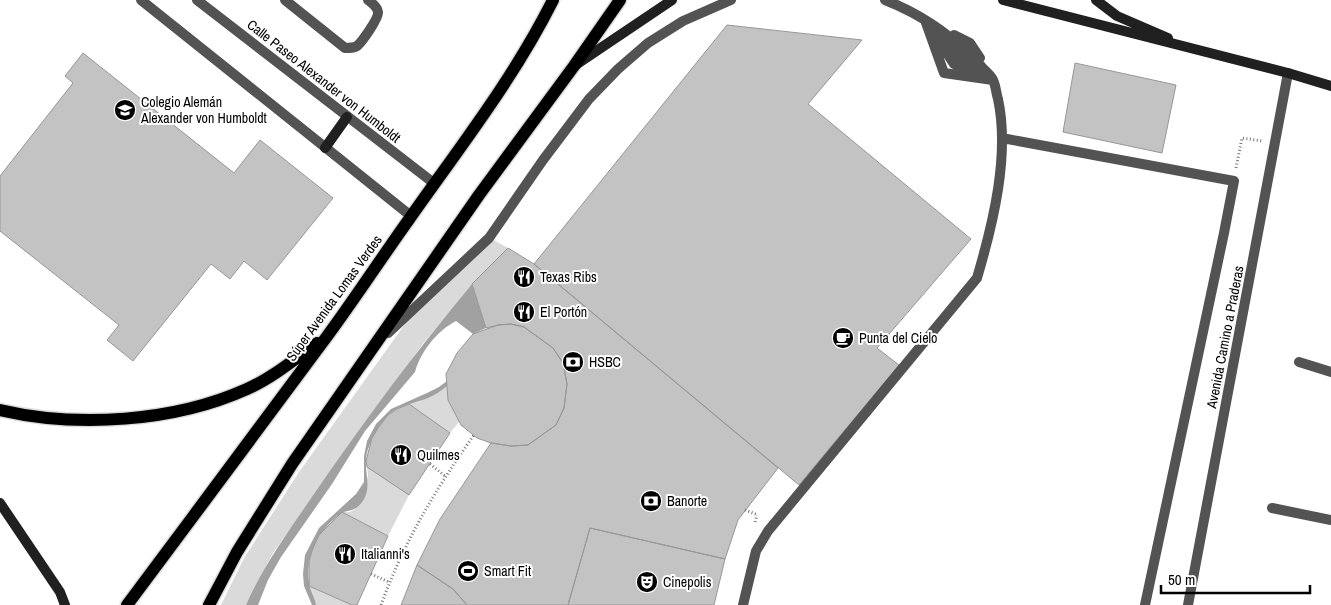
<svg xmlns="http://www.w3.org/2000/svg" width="1331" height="605" font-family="'Archivo Narrow',sans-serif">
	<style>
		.green { fill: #dadada }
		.water { fill: #a1a1a1 }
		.building { fill: #c3c3c3; stroke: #979797 }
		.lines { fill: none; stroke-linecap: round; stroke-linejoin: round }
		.primary-casing { stroke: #dbdbdb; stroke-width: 15 }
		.path { stroke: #757575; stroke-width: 3; stroke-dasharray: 1 2.5; stroke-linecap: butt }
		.lane { stroke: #535353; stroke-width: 10 }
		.street { stroke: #535353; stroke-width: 10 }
		.secondary { stroke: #202020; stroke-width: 10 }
		.primary { stroke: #000; stroke-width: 12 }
		.labels { text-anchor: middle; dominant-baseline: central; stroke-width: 4; stroke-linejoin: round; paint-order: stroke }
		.street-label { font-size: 14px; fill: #000; stroke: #fff }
		.poi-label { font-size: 14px; fill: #000; stroke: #fff; text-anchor: start }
	</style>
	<rect width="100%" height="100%" fill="#fff"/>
	<path class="green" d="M492,239l16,9 -36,36 -50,61 -149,208 -27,52h-25l23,-47 55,-86 111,-155z
		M447,386l12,36 -9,11 -41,-29 19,-7z
		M367,467l42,28 -21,41 -46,-24h8l6,-4 12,-32z
		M309,586l43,19h-36z"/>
	<path class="water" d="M472,284l14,44 -13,6 -17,-13c-19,10 -35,30 -41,51l-50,59 -33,53 -51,73 -13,23 -10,25h-12c18,-41 45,-77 70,-114 49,-71 100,-140 156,-207z
		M447,381v5c-6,5 -12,9 -19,12 -13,5 -28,7 -39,16 -5,5 -9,13 -13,19 -5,8 -10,18 -10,28 -1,14 6,28 -4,41 -8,11 -15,7 -22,12 -22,17 -35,42 -31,69 1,8 6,15 7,22h-4l-8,-19 -1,-12 2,-19 14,-27 37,-34 8,-12v-26l3,-15 9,-17 15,-15 36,-16 12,-6z"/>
	<path class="building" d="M727,25l135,15 -54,64 163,135 -94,109 22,17 -100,120 -265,-221z
		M83,53l151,120 26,-33 73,58 -66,82 -23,-19 -14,18 -19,-15 -78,97 -26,-21 12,-15 -119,-94v-55l73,-93 -8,-7z
		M1075,63l101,22 -14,68 -99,-21z
		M508,248l26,16 244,204 -40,52 -13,39 -135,-31 -22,77h-101l-14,-16 -36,-24 23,-46 51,-76 20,3 17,-1 28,-20 8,-17 3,-24 -4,-21 -10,-15 -29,-21 -13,-3 -13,1 -12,3 -14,-44z
		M511,324l13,3 29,21 10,15 4,21 -3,24 -8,17 -28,20 -17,1 -20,-3 -14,-5 -16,-13 -13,-25 -2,-26 11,-21 16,-19 25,-9z
		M409,404l41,29 -41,62 -42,-28 -1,-6 6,-23 6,-10 10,-13 9,-6z
		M342,512l46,24 -31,69h-5l-43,-19v-25l4,-13 6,-13z
		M590,528l135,31 -11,46h-146z
		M417,565l36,24 14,16h-66z"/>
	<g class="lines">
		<g class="primary-casing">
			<path id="primary" d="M0,410c77,18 174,12 247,-21 25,-11 48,-30 70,-46
				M127,605c67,-90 134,-179 201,-270 28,-38 54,-78 82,-117 50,-71 104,-140 143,-218
				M209,605l28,-53 55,-88 187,-269 95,-129 46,-66"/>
		</g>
		<path class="path" d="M1236,168l6,-30 20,3
			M430,464l15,12
			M745,510l13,5
			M755,522l2,-7
			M371,574l18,8
			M381,605c23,-63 54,-115 93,-170"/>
		<path class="lane" d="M285,0l60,48c4,0 9,0 12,-2 5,-4 22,-28 21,-34 -1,-6 -6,-9 -10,-12
			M925,20l19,53 49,7
			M934,33l20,31 26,11
			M954,35l16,8 10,15
			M944,40l16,16 17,12
			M1002,138l232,43 -10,52 -79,372
			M388,333l101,-95 54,-78 46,-61 29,-30 30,-26 35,-22 48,-21
			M743,605l13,-54 12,-20 209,-253c16,-54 33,-123 21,-179 -2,-6 -2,-13 -5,-19 -2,-5 -8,-9 -12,-14 -26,-28 -60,-52 -96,-66"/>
		<path class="street" d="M141,0l270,216
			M197,0l238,184
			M1299,362l32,10
			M1272,508l59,12
			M1188,605l100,-532"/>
		<path class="secondary" d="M1003,0l285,73 43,13
			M1096,0l21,16 51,22
			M577,64l95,-64
			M325,148l22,-31
			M0,503l60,89 5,13"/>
		<use href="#primary" class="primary"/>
	</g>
	<defs>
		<g id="school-disc" transform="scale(1.125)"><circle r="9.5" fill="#000" stroke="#fff"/><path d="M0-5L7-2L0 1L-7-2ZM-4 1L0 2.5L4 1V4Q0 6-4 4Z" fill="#fff"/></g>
		<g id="restaurant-disc" transform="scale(1.125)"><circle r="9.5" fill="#000" stroke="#fff"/><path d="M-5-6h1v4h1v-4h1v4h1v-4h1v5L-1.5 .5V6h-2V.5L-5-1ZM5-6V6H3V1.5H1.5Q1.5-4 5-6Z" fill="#fff"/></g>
		<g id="cafe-disc" transform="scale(1.125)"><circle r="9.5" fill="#000" stroke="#fff"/><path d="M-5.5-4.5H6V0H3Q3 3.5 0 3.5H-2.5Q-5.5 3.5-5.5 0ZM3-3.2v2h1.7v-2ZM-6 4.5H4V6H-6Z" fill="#fff"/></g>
		<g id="bank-disc" transform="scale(1.125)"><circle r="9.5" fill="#000" stroke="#fff"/><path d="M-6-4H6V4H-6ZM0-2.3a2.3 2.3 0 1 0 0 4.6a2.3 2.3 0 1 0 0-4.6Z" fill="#fff"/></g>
		<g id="stadium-disc" transform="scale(1.125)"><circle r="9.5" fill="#000" stroke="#fff"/><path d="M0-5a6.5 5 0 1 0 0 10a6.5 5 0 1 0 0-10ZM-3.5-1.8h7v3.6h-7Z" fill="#fff"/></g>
		<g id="theatre-disc" transform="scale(1.125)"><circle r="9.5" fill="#000" stroke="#fff"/><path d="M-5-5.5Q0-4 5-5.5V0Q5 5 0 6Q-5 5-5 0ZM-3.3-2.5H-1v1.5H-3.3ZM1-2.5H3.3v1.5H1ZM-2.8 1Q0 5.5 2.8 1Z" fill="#fff"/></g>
	</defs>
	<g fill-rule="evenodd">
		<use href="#school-disc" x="125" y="110"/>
		<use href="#restaurant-disc" x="524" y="277"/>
		<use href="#restaurant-disc" x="524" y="312"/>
		<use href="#cafe-disc" x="843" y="338"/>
		<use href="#bank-disc" x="573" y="362"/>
		<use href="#restaurant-disc" x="401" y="455"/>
		<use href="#bank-disc" x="651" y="501"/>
		<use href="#restaurant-disc" x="345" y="554"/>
		<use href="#stadium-disc" x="468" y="571"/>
		<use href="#theatre-disc" x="647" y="582"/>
	</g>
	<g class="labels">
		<g class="street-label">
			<text transform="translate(324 81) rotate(38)">Calle Paseo Alexander von Humboldt</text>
			<text transform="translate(334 298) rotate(-54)">Súper Avenida Lomas Verdes</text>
			<text transform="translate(1225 337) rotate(-79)">Avenida Camino a Praderas</text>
		</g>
		<g class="poi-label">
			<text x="141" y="102">Colegio Alemán<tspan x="141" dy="16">Alexander von Humboldt</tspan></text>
			<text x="540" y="277">Texas Ribs</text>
			<text x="540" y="312">El Portón</text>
			<text x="859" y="338">Punta del Cielo</text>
			<text x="589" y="362">HSBC</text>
			<text x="417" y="455">Quilmes</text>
			<text x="667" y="501">Banorte</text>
			<text x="361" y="554">Italianni's</text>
			<text x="484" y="571">Smart Fit</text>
			<text x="663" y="582">Cinepolis</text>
		</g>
	</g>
	<path d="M1161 585v8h149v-8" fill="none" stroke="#000000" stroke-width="2.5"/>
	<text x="1168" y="585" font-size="15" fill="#000000" stroke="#ffffff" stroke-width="4" paint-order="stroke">50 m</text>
</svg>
